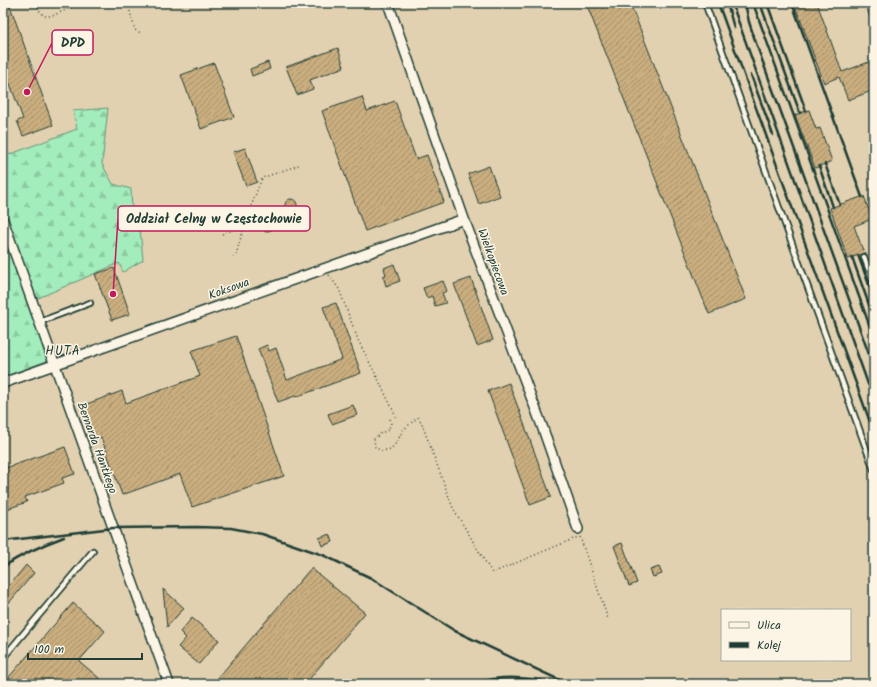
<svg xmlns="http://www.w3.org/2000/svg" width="877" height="687" font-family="Kalam,sans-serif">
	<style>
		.built { fill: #e2d1b1; fill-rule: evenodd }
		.forest { fill: url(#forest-firs); stroke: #619478 }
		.building { fill: url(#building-hatch); stroke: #1f3d34 }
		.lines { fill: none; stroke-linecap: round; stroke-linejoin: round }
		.service-casing { stroke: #1f3d34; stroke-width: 8 }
		.minor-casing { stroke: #1f3d34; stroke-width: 12 }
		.path { stroke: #1f3d34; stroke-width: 1.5; stroke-dasharray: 1 3; stroke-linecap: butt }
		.service { stroke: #fcf5e5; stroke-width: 4.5 }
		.minor { stroke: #fcf5e5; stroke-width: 9 }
		.rail { stroke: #1f3d34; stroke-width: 2.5 }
		.labels { text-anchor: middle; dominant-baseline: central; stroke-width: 3; stroke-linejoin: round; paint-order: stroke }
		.street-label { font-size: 12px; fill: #1f3d34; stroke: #fcf5e5 }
		.neighbourhood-label { font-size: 13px; letter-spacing: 1px; fill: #1f3d34; stroke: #fcf5e5 }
		.leader { fill: none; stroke: #c2185b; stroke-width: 1.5 }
		.callout-dot { fill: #c2185b; stroke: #fcf5e5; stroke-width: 1.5 }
		.callout { fill: #fcf5e5; stroke: #c2185b; stroke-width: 1.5 }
		.callout-label { font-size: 13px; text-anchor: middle; font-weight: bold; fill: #1f3d34 }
	</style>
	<defs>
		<pattern id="forest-firs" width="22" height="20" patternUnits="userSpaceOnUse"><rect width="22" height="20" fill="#a3ecbb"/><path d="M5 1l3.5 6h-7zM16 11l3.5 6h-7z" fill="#8ccba1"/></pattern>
		<pattern id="building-hatch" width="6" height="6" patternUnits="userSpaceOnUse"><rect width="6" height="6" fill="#caae7f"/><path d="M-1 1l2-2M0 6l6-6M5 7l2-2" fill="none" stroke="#a38f69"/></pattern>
	</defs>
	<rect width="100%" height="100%" fill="#ede0c6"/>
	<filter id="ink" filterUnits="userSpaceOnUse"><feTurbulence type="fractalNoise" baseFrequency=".025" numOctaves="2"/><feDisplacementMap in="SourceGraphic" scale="8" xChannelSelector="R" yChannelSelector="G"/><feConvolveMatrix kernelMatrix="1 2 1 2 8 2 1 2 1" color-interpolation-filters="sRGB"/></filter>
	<g filter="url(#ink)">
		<path class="built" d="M3,3h871v681h-871zM722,610h128v50h-128z"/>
		<path class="forest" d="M108,108l-6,56 11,20 18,5 1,24 8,16 3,31 -20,12 -4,-9 -90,39 18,59 -44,16v-220l74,-28 -4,-18z"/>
		<path class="building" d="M3,3h6l44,122 -30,11 -6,-15 6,-2 -20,-54z
			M586,3h44l116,296 -37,15z
			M794,3h23l25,69 27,-10 5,12v16l-26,10 -9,-23 -15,6z
			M865,3h9v23h-1z
			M338,48l6,19 -34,13 3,9 -16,6 -11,-28z
			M268,62l2,7 -18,7 -2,-7z
			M214,63l20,54 -33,12 -20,-54z
			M362,97l5,14 28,-10 21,58 11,-4 17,47 -79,29 -43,-120z
			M809,110l7,19 4,-1 12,33 -17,7 -20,-53z
			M245,148l12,34 -11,4 -13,-34z
			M489,166l11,30 -21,8 -11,-30z
			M864,196l8,23 -18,7 10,27 -16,6 -18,-51z
			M285 205a6 6 0 1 1 12 0a6 6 0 1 1-12 0Z
			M270,218l4,11 -9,3 -4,-11z
			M394,264l6,17 -14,5 -3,-10 3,-1 -2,-7z
			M114,268l16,46 -18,6 -17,-46z
			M471,278l22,62 -16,6 -23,-62z
			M443,281l4,10 -5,2 4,10 -11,3 -3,-10 -5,2 -4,-10z
			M336,303l25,70 -65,24 -1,-1 -17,6 -20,-53 9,-4 2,6 7,-3 11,32 55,-21 -19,-52z
			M236,336l48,140 -92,31 -12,-33 -58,21 -21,-58 -7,3 -11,-33 1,-2 38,-14 4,12 74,-27 -9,-25z
			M509,383l42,114 -21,8 -42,-114z
			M353,405l4,10 -25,9 -4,-10z
			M65,447l10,27 -13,4 2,5 -39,14 2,5 -20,7 -4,-12v-28z
			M330,534l3,8 -11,4 -3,-8z
			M622,543l15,40 -8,3 -15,-40z
			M26,565l8,8 -31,37v-17z
			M659,567l3,7 -9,3 -3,-7z
			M311,568l54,45 -60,71h-83l-5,-5z
			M163,589l21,19 -17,19z
			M73,603l32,28 -26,30 27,23h-103z
			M192,618l27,22 -20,24 -21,-17 8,-9 -6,-6z"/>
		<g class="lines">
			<g class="service-casing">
				<path id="service" d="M705,3l169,467
					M864,257l10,27
					M39,322l51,-19
					M3,658l90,-107"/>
			</g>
			<g class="minor-casing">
				<path id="minor" d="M388,3l76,216 78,207 36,103
					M3,220l166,464
					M3,383l368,-131 93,-33"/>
			</g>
			<path class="path" d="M37,3l3,9 4,4h8l29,-13
				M129,3v5l6,22 6,3
				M222,234l33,-12 -5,-13 12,-31 37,-13
				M233,257l3,-2 8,-29
				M329,275l10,14 19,51 19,37 17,35 2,6
				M418,417l4,7 31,84 39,65 86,-36
				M390,419l1,5 -3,6 -7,3 -7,6 1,8 6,4 10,-2 6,-7 6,-12 14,-12
				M580,537l28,82"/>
			<use href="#service" class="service"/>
			<use href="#minor" class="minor"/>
			<path class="rail" d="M718,3l156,430
				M727,3l7,25
				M733,3l2,9 133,372 6,11
				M745,3l4,19 8,24 117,322
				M753,3l121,335
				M760,3l40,110
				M767,3l39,108
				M792,3l70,194
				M751,75l22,60
				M825,164l15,41
				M819,166l14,41
				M870,220l4,11
				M858,255l16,43
				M852,257l22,62
				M3,541l110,-13 83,-1 35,1 31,6 61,21 48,23 84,53 113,53
				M3,567c19,-13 39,-22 61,-30
				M475,684c6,-2 12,-4 19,-5 21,-3 42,0 62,5"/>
		</g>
	</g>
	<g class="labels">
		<g class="street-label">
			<text transform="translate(493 262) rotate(70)">Wielkopiecowa</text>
			<text transform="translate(229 289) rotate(-20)">Koksowa</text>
			<text transform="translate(97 448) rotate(70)">Bernarda Hantkego</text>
		</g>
		<g class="neighbourhood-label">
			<text x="63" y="351">HUTA</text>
		</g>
	</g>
	<path class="leader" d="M27 92L52 43M113 294L118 219"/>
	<g class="callout-dot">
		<circle cx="27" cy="92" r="4"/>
		<circle cx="113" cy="294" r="4"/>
	</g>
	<g class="callout">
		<rect x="52" y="30" width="41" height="25" rx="4"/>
		<rect x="118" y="206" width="192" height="25" rx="4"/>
	</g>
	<g class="callout-label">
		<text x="73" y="47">DPD</text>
		<text x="214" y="223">Oddział Celny w Częstochowie</text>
	</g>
	<rect width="877" height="687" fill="none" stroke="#fcf5e5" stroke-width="16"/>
	<rect x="8" y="8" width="861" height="671" fill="none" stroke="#1f3d34" stroke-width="1.5" filter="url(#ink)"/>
	<rect x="721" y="609" width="130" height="52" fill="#fcf5e5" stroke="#a4ab9e"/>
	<rect x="729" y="622" width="20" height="6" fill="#fcf5e5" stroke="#a4ab9e"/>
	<text x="757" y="629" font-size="12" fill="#1f3d34">Ulica</text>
	<rect x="729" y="642" width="20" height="6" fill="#1f3d34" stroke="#a4ab9e"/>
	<text x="757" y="649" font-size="12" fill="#1f3d34">Kolej</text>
	<path d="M28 653v6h114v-6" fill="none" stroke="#1f3d34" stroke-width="2"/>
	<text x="34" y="653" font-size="12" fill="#1f3d34" stroke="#fcf5e5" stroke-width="3" paint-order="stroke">100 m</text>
</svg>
